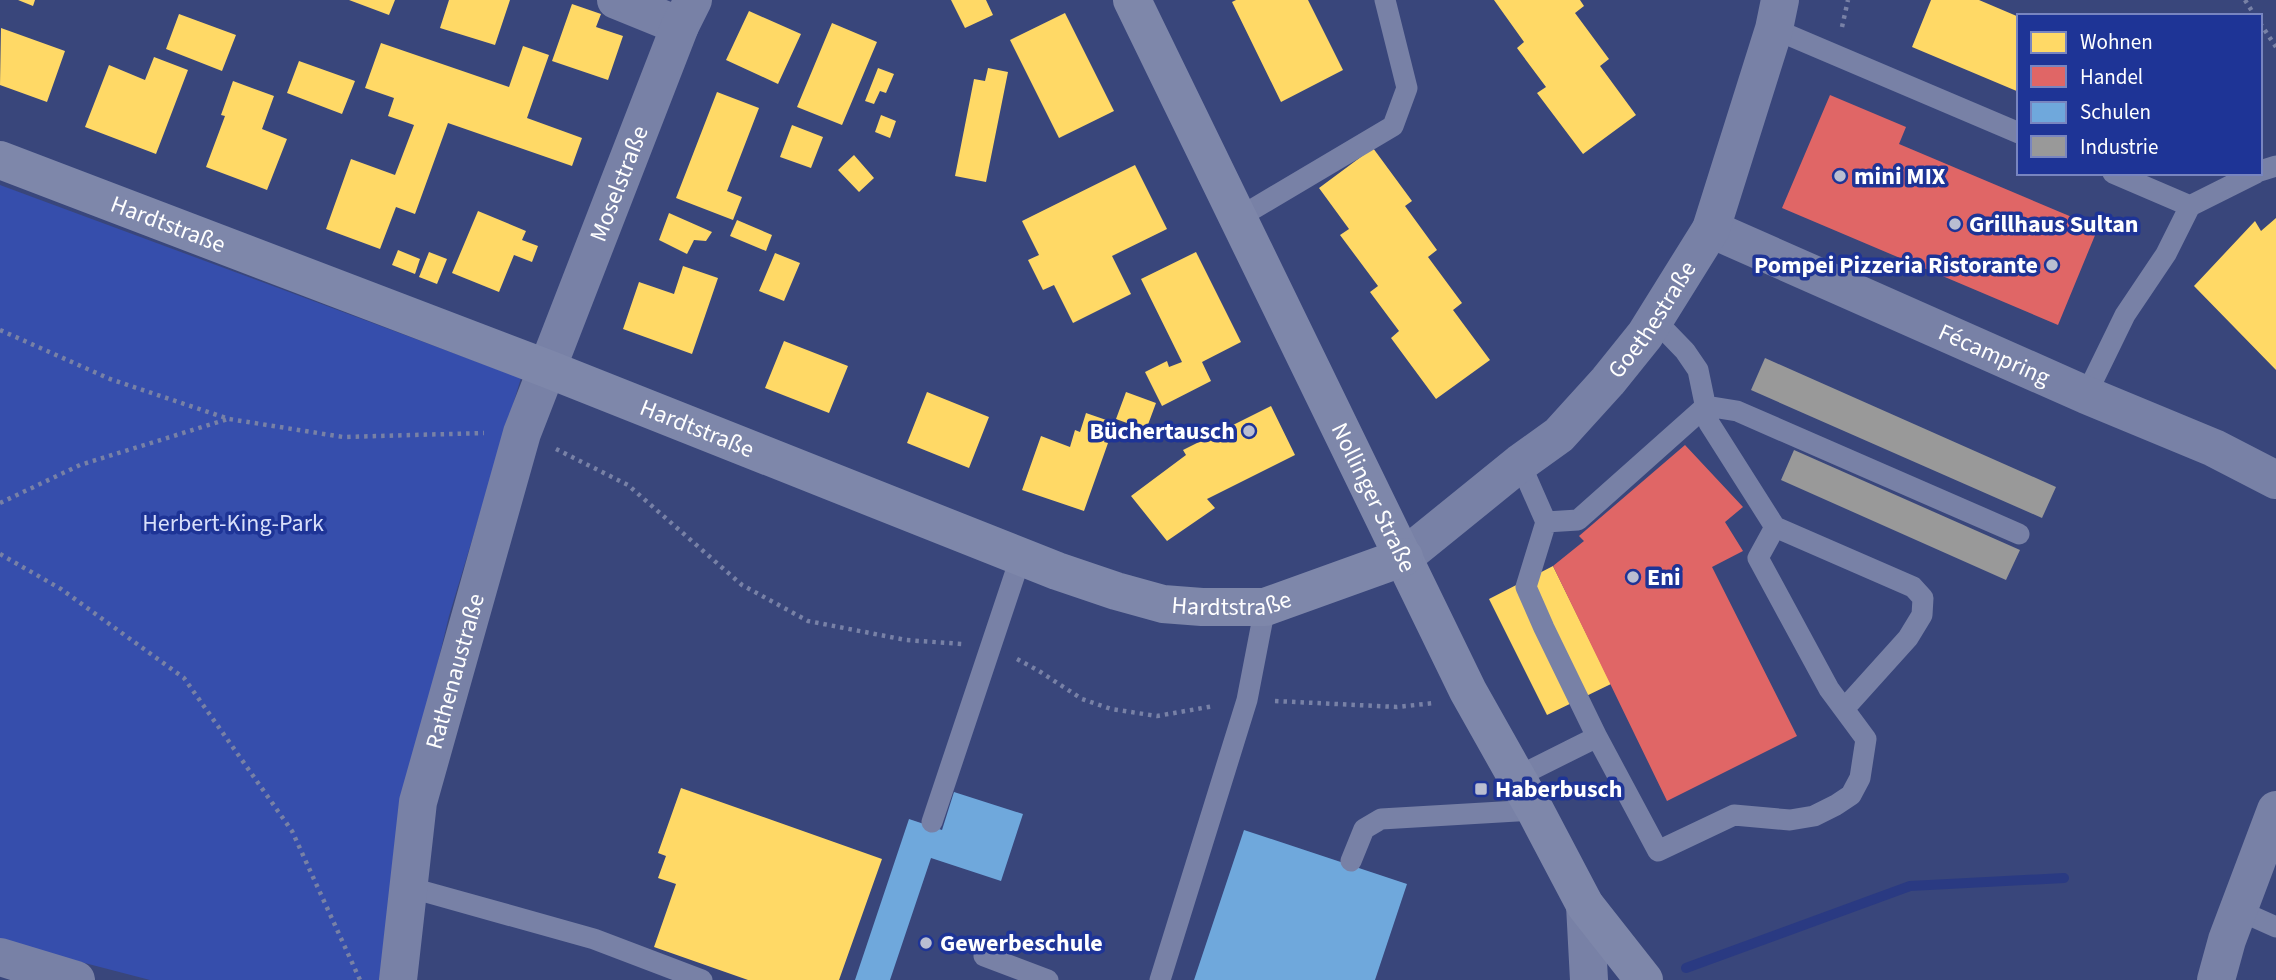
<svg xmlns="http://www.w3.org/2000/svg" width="2276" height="980" font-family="'Source Sans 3',sans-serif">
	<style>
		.green { fill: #364eac }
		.homes { fill: #ffd966 }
		.shops { fill: #e06666 }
		.schools { fill: #6fa8dc }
		.industry { fill: #999 }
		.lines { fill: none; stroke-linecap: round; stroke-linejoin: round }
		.stream { stroke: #2a3a82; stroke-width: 10 }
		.path { stroke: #7881a6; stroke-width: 4.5; stroke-dasharray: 3.5 5; stroke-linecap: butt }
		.lane { stroke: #7881a6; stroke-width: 21 }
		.street { stroke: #7881a6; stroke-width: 38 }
		.secondary { stroke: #7e87aa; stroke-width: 38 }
		.poi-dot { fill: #babed1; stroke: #1e3496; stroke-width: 2.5 }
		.labels { text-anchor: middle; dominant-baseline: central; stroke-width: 7; stroke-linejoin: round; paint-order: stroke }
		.poi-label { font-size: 24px; font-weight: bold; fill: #fff; stroke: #1e3496; text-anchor: start }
		.street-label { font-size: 24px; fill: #fff; stroke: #1e3496 }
		.park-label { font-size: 24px; fill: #d8dffa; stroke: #1e3496 }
	</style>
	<rect width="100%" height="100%" fill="#39467b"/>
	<path class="green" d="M0,185l521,193 -72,238 -44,183 -23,181h-232l-150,-39z"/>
	<path class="homes" d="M18,0h17l-2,6z
		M349,0h46l-6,15z
		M449,0h61l-15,45 -55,-17z
		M951,0h35l7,15 -28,13z
		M1236,0h72l35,70 -62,32 -49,-100z
		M1494,0h86l4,6 -9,7 34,46 -9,7 36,49 -53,39 -46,-61 9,-6 -29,-39 7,-6z
		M1931,0h48l40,17v75l-107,-45z
		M572,4l29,10 -5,13 27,9 -15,44 -56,-19z
		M749,11l52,23 -23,50 -52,-24z
		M1065,13l49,98 -55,27 -49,-98z
		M179,14l57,21 -14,36 -56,-22z
		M832,23l45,19 -35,83 -45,-18z
		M1,28l64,23 -18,51 -47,-17z
		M381,43l128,44 14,-41 26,9 -22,63 55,20 -10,28 -124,-43 -33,91 -19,-7 -16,42 -54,-20 25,-70 44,16 19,-50 -26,-9 6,-18 -29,-10z
		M154,57l34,13 -32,84 -71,-27 24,-62 36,15z
		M299,61l56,20 -13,33 -55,-21z
		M878,68l16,6 -8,19 -6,-2 -6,13 -9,-3z
		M988,68l20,4 -22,110 -31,-6 19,-97 11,2z
		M233,81l41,15 -12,33 25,10 -20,51 -61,-23 19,-51 -4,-1z
		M717,92l42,16 -32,83 15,6 -9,23 -57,-22z
		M881,115l15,6 -6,17 -15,-6z
		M792,125l31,12 -12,31 -31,-11z
		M1373,148l39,53 -7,5 32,44 -9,7 34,46 -9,7 37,50 -54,39 -45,-61 8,-7 -29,-39 8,-6 -38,-51 9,-6 -30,-41z
		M854,155l20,23 -15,14 -21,-22z
		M1135,165l32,64 -55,27 19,38 -58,29 -19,-38 -11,5 -15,-30 11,-5 -17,-34z
		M478,211l48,20 -4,9 16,6 -6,16 -18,-7 -15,37 -47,-19z
		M669,213l43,19 -6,9 -12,-1 -7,14 -28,-14z
		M2276,218v152l-82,-84 61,-65 6,10z
		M737,220l35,15 -6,16 -36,-15z
		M398,250l22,9 -5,15 -23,-9z
		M429,252l18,7 -10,25 -18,-7z
		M1196,252l45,90 -39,20 9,19 -49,25 -17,-34 22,-11 2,6 13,-5 -41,-83z
		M775,253l25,10 -16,38 -25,-10z
		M683,266l35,12 -26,76 -69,-25 16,-47 35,12z
		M784,341l64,25 -19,47 -64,-25z
		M927,392l62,25 -20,51 -62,-25z
		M1126,392l30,11 -10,27 -30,-11z
		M1271,406l24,49 -88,44 8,9 -48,33 -36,-45 55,-41 -3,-5z
		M1086,413l26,9 -8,20 4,1 -24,68 -62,-21 19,-54 29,11 5,-17 5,2z
		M1553,566l58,118 -64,31 -58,-116z
		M681,788l201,71 -43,121h-91l-94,-33 22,-63 -18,-6 8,-22 -8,-3z"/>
	<path class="shops" d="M1830,95l76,32 -7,17 199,84 -40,97 -276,-117z
		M1685,445l58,62 -18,15 18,29 -31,16 85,169 -130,65 -114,-235 31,-25 -5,-5z"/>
	<path class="schools" d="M954,792l69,22 -22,67 -70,-23 -41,122h-35l54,-161 33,11z
		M1244,830l163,54 -32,96h-181z"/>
	<path class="industry" d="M1765,358l291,129 -14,31 -291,-128z
		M1794,450l226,100 -14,30 -225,-100z"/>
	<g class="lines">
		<path class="stream" d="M1686,968l224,-82 154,-8"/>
		<path class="path" d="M2245,0l10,16
			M2260,23l16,24
			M1842,27l6,-27
			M0,330l110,49 119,40 114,18 141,-4
			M556,449l72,36 114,100 66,36 98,19 56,4
			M0,503l80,-38 148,-46
			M0,554l61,35 123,89 108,153 68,149
			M1017,659l22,12 43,28 29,10 46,7 57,-10
			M1275,701l122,6 37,-4"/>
		<path class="lane" d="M1774,29l245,104
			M2260,171l16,-5
			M2113,173l77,33
			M1238,218l155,-92 14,-38 -22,-88
			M2086,395l39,-80 41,-61 24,-48 66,-33
			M1546,522l32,-2 128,-114 31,5 282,123
			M1775,527l138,60 10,11 -1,17 -14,23 -64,71
			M1597,737l61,114 76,-36 56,5 24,-4 22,-11 15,-10 9,-17 6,-39 -37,-50 -71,-131 17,-31 -66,-104 -11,-53 -13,-19 -30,-31
			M1517,777l80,-40 -53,-109 -18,-41 20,-65 -26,-59
			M932,822l89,-266
			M1351,861l13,-32 17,-10 154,-9
			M408,887l186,52 108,41
			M2238,910l38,17
			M984,956l64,24
			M1160,980l87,-280 18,-93"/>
		<g class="street">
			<path d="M616,0l64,26"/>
			<path id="s1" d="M1711,229l375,166 128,53 62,32"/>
			<path id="s2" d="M1404,557l116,-94 39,-28 49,-54 37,-46 66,-106 63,-200 6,-29"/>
			<path d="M1585,905l4,75"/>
			<path d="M0,957l76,23"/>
			<path id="s3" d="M398,980l20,-178 104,-369 158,-407 13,-26"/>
			<path d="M2216,980l11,-40 49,-130"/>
		</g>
		<g class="secondary">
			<path id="s4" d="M1132,0l336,691 67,119 50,95 59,75"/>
			<path id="s5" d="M0,160l548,209 509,202 59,20 47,13 39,3h63l139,-50"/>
		</g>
	</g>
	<g class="poi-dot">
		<circle cx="1840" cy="176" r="7"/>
		<circle cx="1955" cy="224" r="7"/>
		<circle cx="2052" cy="265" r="7"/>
		<circle cx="1249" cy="431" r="7"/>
		<circle cx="1633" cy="577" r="7"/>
		<rect x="1474" y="782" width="14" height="14" rx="3.5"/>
		<circle cx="926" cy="943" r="7"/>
	</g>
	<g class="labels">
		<g class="poi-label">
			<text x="1854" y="176">mini MIX</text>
			<text x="1969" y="224">Grillhaus Sultan</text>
			<text x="2038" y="265" text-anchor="end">Pompei Pizzeria Ristorante</text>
			<text x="1235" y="431" text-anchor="end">Büchertausch</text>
			<text x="1647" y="577">Eni</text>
			<text x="1495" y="789">Haberbusch</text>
			<text x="940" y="943">Gewerbeschule</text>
		</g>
		<g class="street-label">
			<text stroke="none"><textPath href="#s3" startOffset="830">Moselstraße</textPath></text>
			<text stroke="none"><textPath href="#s5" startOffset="180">Hardtstraße</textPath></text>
			<text stroke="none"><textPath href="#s2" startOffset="346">Goethestraße</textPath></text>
			<text stroke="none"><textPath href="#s1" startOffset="310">Fécampring</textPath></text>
			<text stroke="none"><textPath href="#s5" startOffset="747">Hardtstraße</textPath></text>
			<text stroke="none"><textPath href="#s4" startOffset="553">Nollinger Straße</textPath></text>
			<text stroke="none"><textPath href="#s5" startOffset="1314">Hardtstraße</textPath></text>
			<text stroke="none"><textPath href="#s3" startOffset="315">Rathenaustraße</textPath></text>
		</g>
		<g class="park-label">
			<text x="233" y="523">Herbert-King-Park</text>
		</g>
	</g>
	<rect x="2017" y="14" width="245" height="161" fill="#1e3496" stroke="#7885c0" stroke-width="2"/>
	<rect x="2031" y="32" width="35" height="21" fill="#ffd966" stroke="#7885c0" stroke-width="2"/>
	<text x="2080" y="49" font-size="21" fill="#ffffff">Wohnen</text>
	<rect x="2031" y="66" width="35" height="21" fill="#e06666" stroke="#7885c0" stroke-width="2"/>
	<text x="2080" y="84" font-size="21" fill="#ffffff">Handel</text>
	<rect x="2031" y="102" width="35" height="21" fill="#6fa8dc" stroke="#7885c0" stroke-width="2"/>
	<text x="2080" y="119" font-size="21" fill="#ffffff">Schulen</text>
	<rect x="2031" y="136" width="35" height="21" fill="#999999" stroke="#7885c0" stroke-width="2"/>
	<text x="2080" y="154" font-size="21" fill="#ffffff">Industrie</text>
</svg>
